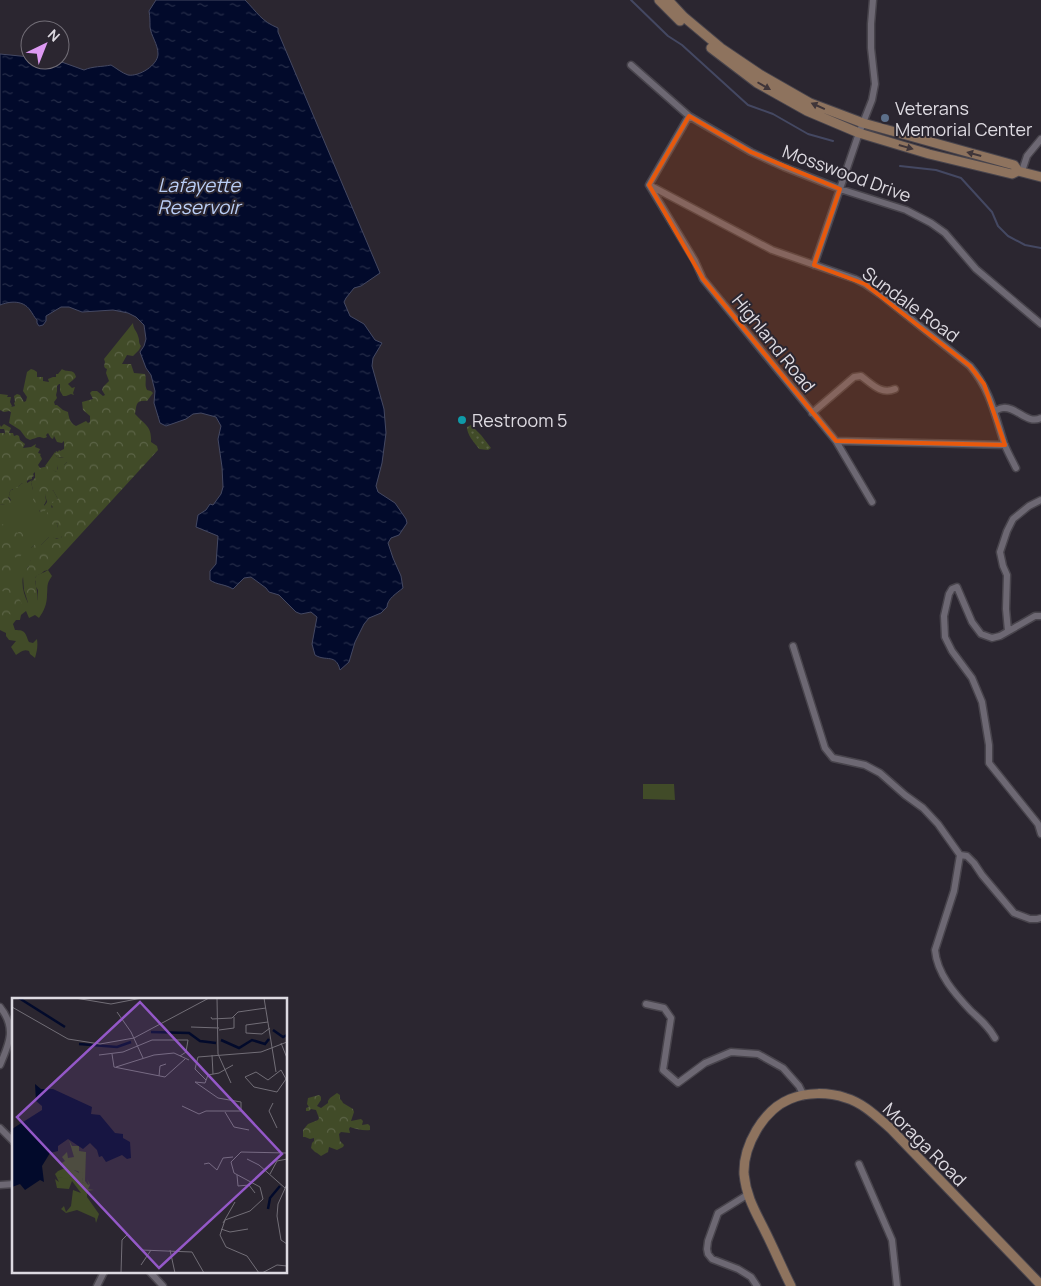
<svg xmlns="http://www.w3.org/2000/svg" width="1041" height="1286" font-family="Manrope,sans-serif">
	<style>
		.grass { fill: #414b28 }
		.forest { fill: url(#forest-crowns) }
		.park { fill: url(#park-dots) }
		.water { fill: url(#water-ripples); stroke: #444862 }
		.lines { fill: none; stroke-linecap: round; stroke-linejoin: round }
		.stream { stroke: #444862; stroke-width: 2 }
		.minor-casing { stroke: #48444c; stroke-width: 9 }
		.secondary-casing { stroke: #48444c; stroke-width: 11 }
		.minor { stroke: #6d6873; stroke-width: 6 }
		.secondary { stroke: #8e735e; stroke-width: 9 }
		.oneway { fill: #3f3539 }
		.marked { fill: #e8590c; fill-opacity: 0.2; stroke: #e8590c; stroke-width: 4; stroke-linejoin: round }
		.service-dot { fill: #5c6f8a; stroke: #2b2630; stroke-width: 2 }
		.culture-dot { fill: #0f9aa8; stroke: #2b2630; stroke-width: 2 }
		.labels { text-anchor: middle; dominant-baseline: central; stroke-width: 4; stroke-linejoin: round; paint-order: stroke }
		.poi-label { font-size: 18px; fill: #dddae1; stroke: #2b2630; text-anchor: start }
		.street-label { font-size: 18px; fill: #dddae1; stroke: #2b2630 }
		.water-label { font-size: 19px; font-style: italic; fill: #bacef6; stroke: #2b2630 }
		.inset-river { fill: none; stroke: #020a2b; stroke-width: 2.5 }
		.inset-road { fill: none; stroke: #726e77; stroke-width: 1 }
		.view { fill: #9458c8; fill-opacity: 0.15; stroke: #9458c8; stroke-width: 2.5 }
		.inset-edge { fill: none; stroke: #dddae1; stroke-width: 2.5 }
	</style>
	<defs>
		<pattern id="forest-crowns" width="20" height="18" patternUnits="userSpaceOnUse" patternTransform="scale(1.25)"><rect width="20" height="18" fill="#414b28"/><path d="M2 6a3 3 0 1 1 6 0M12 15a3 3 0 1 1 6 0" fill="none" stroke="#5c6447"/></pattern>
		<pattern id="park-dots" width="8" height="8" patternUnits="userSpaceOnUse" patternTransform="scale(1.25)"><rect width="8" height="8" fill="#414b28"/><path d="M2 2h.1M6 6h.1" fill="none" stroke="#5c6447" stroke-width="1.8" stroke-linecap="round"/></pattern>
		<pattern id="water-ripples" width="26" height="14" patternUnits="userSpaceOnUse" patternTransform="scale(1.25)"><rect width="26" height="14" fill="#020a2b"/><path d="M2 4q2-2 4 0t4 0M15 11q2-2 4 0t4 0" fill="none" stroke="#262d49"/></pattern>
	</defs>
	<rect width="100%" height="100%" fill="#2b2630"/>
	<path class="grass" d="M55,452v2l2,3 10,1v4l-3,3 -7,1 1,5 -2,1 -11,-6z
		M32,480l-1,2 2,8v11l3,1 4,10 7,-10 -2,-7 3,-4h4l1,-1 5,9 -7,6 5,18 2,1 -1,4 6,7 -3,4 -11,-2 -8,8h-7l-3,3v12l-2,6c-10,10 -7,25 -1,37l10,-3v-10l-2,-3 -1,-9 2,-3c3,-1 8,-3 11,-5l4,6c-6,9 -4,9 -5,19 0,9 -3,16 -8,23l-4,-3 -6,3 -3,-7 -5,4 -1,5h-4l-3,4 2,6c11,0 10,3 14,12l4,1 4,-4c1,7 0,12 -2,19l-5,-4 -1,-3c-6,-2 -8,1 -13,4l-5,-8 5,-6 -7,-1 -3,-4v-3l-6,-3v-126l6,1 5,-5 -3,-4h2l-1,-3 2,-3h2v-3h5l4,-4 2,1 3,-3v2z
		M643,784h31l1,16 -32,-1z"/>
	<path class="forest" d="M133,323c0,6 4,8 5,13 2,5 0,6 3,10l-2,4 -6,6 -6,-1 -5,9h9l3,9 11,1c2,6 -1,10 2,16l4,1 2,2 -6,8c-12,-1 -10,4 -12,13 10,11 17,12 16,28l6,4 1,4 -110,120 -4,1c-3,4 -7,3 -9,7l2,1 -2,2c2,10 4,18 2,28h-4l-1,-3h-3l-5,-16 -1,-14h-3l-2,-4v-3h8l3,-3 -1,-2 3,-4v-12l3,-3h7l8,-8v-2l8,4 5,-2v-2h-2l-4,-3 2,-8 -2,-1v3h-2l-2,-2h-4c-5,-8 -1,-12 5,-17l-2,-2 -3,-1 10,-5 -5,-9 -1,2 -4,-1 -1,3 -2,1c1,6 2,5 -1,10l3,3 -3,4 -2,1 -7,-7v-4l-2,1v-13l-2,-8 4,-4v-6l-2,2 1,2 -2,1v2l-4,1 -4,5 -2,-2 -5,5 -4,-1 1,2 -3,1 -2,3 1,3 -2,1 3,5 -1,4 -10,-2v-71h4v2l1,-3 -1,-3h-4v-4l1,2 3,-3 7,4 -2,5h4l1,3 3,-1 2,1 1,4 5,4 -2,4 8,-1 5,-3 -1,3 5,2 -2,4 3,1 -1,1 2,4 -4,6 2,3 8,-2 8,6 2,-3 -1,-3 1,-1h6l3,-3v-3l-6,-2h-4l-2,-3 1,-3 2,1 1,-2 1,1 4,-2v-8l-2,2 -5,-1 -3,-6 -1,3 -2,-1 -3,-5 -2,2 1,2c-4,2 -3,1 -7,0 -3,0 -7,2 -10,3l-4,-2 -6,-8 -11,-7 2,-11 -2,-1 -5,1 -4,-2v-16l8,1 -1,2h4l-1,5 2,4 -1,1 4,-1 -1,-3 1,-1 -1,-6 3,-2 3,1 4,7 2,-1 1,-4 -4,-6 4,-19 4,-3 3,1 3,2v5h6v4l6,1 -1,-3 5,-2h3v-3h2l4,-5c5,4 12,-1 14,8l-3,3 -5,4 4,4 3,-1 -2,6 1,2 -3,-1 -5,2h-3l-3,-5v-7h-1l-2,2v5l-1,4 1,3 -3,4 1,3h2l6,5 5,2c1,6 2,11 8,14l10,-5 2,2 2,-1v-6l-7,-6 -1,-8 11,-3 -3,-6 2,-2h5l6,5 2,-1 -3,-5 1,-3 6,-6 -3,-8 1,-4 -2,-1 -1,-2 1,-4 -1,-3z
		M0,524l8,1 2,3 4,1 3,4 2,-1h3c2,4 3,9 -1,13l3,3 -1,5 -5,6 -6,-4 -3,1 4,9 -3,10 1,11 5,10 4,4 2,4 -1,3 -8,-1 1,3 -2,2 3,3 -2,3 -3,-3 -7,3 -2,-2 -1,-4 5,-2 1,-3h2l-2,-4 1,-2 -1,-2v-6l-4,-1 -2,2v-7l3,-5 -2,-3h-1z
		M337,1093l3,2v4l2,2 1,2 10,6 1,3 -3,9 10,-2 2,2 -1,4 6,-1 2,2v4c-6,1 -14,-1 -20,-3l-1,2 1,4 -9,-1 -2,2 1,7 4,4 -1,2 -6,3 -8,-3 -1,5 -7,4 -4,-3 -2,-1 -4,-4 1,-5 2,-2v-3l-4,1 -5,-2h-2v-7l5,-6 10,-4 1,-2 -3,-8 -5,-1 -2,2h-3v-3l3,-1 -2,-3 1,-6 11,-3 2,2v3l-4,6 4,2 7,-5v-2l2,-3z"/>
	<path class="park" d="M471,425l10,10 10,13 -3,2 -9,-1c-5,-7 -12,-14 -12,-22z"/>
	<path class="water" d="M156,0h89c12,12 16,21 33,28v4l102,241 -19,13 -7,2 -8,10 -2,4 6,14 14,8 11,16 7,3 -9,15 -1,8 12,43 2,24 -4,30 -6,23 2,6 17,11 11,16 1,4 -8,12 -8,3 -3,5 5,15 8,18 2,12c-6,5 -16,11 -16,19l-6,6 -12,5 -5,6 -9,18 -6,20 -9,8c-4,-17 -14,-8 -25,-15l-3,-11 5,-27 -6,-5 -10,2 -5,-2 -17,-17 -10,-3 -3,-4 -15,-11 -7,1 -11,11c-8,-5 -16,-4 -23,-9v-9l6,-7 2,-28 -22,-9 2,-12 8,-5 4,-6 3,1 8,-11 2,-7 -1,-20 -4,-28 3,-13 -5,-9 -15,-4 -8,1 -7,5 -20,7 -6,-3 -6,-20 1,-12 -4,-16 -5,-7 -6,-16 4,-6 2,-7 -2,-14 -8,-8 -8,-4 -15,-3 -31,2 -13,-5h-8l-15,9v5l-3,4 -4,1 -2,-3v-3c-3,-3 -4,-6 -7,-10 -7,-10 -20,-9 -30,-5v-251l30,3v3h26l28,10c9,-4 18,-3 27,-5 5,3 11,8 17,10 11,2 30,-10 30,-21 0,-10 -7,-18 -8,-27 0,-6 0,-10 -1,-16z"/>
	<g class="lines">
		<path class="stream" d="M631,0l37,36 14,9 66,60 25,9 35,20 25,7
			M900,166l36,4 25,8 31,34 6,14 10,10 17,9 16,3"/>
		<g class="minor-casing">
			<path id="minor" d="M631,65l58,51 62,36 33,15 56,22 66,21 25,13 14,10 31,36 65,55
				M689,116l-40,69 46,76 8,18 133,162 169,4
				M1022,171l5,-15 14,-17
				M649,185l123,65 83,29 10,5 16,11 89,71c20,23 25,49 34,77 3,8 8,17 12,25
				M814,265l45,-132 13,-33 3,-16 -4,-36v-24l2,-24
				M995,411c2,-1 5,-3 8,-3 13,-2 24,17 38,10
				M812,413l42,-36 7,-1c11,8 20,19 34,13
				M836,441l36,61
				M1041,616h-6l-35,20 -8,2 -11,-4 -9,-12 -15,-35 -5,2 -3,5 -5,22 1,21 7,14 20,27 10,24 7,43v18l49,61 3,10
				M1008,631l-2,-22 1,-34 -4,-9 -3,-14 7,-21 6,-12 16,-13 12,-6
				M793,646l32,102 8,10 32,7 15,8 25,22 18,13 15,16 22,31
				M960,855l-6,36 -19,59c2,24 20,44 36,61 9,8 18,16 24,27
				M960,855l7,1 7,7 8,12 32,38 16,6h7l4,-1
				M646,1004l18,4 7,10 -8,52 15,13 27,-20 26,-11 27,2 25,14 16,18 5,10
				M0,1007c17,21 9,37 0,58
				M0,1128l14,14
				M859,1164l33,76 5,46
				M0,1185l14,-1
				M747,1195l-29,18 -10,28 -1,8 1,5 4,5 26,10 13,8 6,9
				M150,1272l13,14
				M97,1286l7,-14"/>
		</g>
		<g class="secondary-casing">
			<path id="secondary" d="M659,0l21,21
				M668,0l16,17 37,31 40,27 49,28 53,20 151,42 4,6 23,6
				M711,48l46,35 50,28 52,22 70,21 83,20 6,-3
				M791,1286c-9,-18 -17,-37 -26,-55 -10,-20 -19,-35 -21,-57 -1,-28 19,-64 46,-75 17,-7 38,-7 56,-1 17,5 30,18 44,30l151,157"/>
		</g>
		<use href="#minor" class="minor"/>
		<use href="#secondary" class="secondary"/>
	</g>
	<defs><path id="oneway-solid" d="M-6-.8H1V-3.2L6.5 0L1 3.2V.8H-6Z" transform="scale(1.25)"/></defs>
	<g class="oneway">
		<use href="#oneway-solid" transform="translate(764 86) rotate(30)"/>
		<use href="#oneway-solid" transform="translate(818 106) rotate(-156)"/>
		<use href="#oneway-solid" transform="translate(906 147) rotate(16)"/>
		<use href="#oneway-solid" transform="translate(974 154) rotate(-165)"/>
	</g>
	<path class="marked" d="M689,116l62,36 89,37 -26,76 51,19 105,82 14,18 21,61 -169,-4 -133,-162 -54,-94z"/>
	<circle class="service-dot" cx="885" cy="118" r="5"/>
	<circle class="culture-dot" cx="462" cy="420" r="5"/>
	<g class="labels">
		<g class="poi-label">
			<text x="895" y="108">Veterans<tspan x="895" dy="21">Memorial Center</tspan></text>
			<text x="472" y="420">Restroom 5</text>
		</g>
		<g class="street-label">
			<text transform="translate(847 173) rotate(20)">Mosswood Drive</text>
			<text transform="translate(911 304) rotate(36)">Sundale Road</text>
			<text transform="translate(774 343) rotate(51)">Highland Road</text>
			<text transform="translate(925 1144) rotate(45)">Moraga Road</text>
		</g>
		<g class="water-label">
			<text x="199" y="185">Lafayette<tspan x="199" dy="22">Reservoir</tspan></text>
		</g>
	</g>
	<g transform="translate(12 998)">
		<rect width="275" height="275" fill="#2b2630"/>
		<path d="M66,171l6,4 -2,9 7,3 -2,-6 3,6 -2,4 6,1 -7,1v6l12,17 -3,9 -1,-5 -18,-8 -11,3 -5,-4 3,-3 2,6 5,-6 2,-16 8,3 -9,-12 -3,8 -12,-1 -2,-9 4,3 -4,-8 3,-3v6l11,1 5,-3v-5l5,3z" fill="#414b28"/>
		<path d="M57,142l3,6h7v5l7,1 -1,29 3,4 -6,-3 1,-9 -9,-3v5l-6,4 -10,-2v-6l7,-3 -5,-4 5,-3 -3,-4 5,-5 1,6 6,-1z" fill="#414b28"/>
		<path d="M23,86l6,5h12l39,18 -1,7 9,1 15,18 8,1v4l7,4 1,16 -4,1 -5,-4 -16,7 -4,-6 -3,1 -2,-7 -7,-7 -7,6 -15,-10 -10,7v5l-8,2 -8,13 2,16 -4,-2 -15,10 -5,-6 -8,3v-58l30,-19v-4l-6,-5z" fill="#020a2b"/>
		<path class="inset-river" d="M7,0l46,29M261,32l10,7 4,-2M139,34l38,1 11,8 16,2M209,42l18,8 13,-8 13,4 4,-5M67,46l38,3 14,-5M256,211l2,-11 10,-12"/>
		<path class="inset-road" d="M63,0l36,6 31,-6M205,0l1,56 13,29M252,0l12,74M0,9l56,32 32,5 34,-6 75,-40M105,14l14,20 12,26M199,19l1,2 20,-1 6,-6 28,-4M256,24l-22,3v8l16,1 8,-6M179,29l28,1M207,32l15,-2v-11M269,45l6,15M100,56l2,13 51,10 20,-18M87,57l24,-3 29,-12h36l-2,12 -6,4M200,57l1,19M104,69l38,-12 20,-2 15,7M269,72l5,9 -9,13 -23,-5 -9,-10 11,-5 12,8zM147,78l1,-10 6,-2M194,82l-11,-11 3,-12 63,-5 26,-10M261,105l-4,8 8,17M170,108l17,8 7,-3h35v-9l-23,-4 -23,-16 10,1 3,-8 11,-2 14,-8M213,114l9,15 15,3M235,161l12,6 26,23M192,166l5,-1 8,7 6,-12 10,-1M258,176l7,-13 10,-2M225,177l1,11 11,-1 6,8M275,186l-9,20 -1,12 4,24 6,4M211,225l12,-21M209,231l9,3 18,-3M158,252l5,23M129,267l10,-15M109,275l1,-33 5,-5 14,15 51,2 12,21M247,275l-12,-17 -21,-9 -6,-12 5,-15 25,-9 13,-12 -3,-12 -26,-14 -3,-11 10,-10 46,1M250,275l15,-8 10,1"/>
		<path class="view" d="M128,4l142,152 -123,114 -142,-151z"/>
		<rect width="275" height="275" class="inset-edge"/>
	</g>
	<g transform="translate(45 45) rotate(43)"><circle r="24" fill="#2b2630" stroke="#726e77"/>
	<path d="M0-4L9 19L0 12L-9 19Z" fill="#dd99f3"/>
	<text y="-8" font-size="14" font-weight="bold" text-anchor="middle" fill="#dddae1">N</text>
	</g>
</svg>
